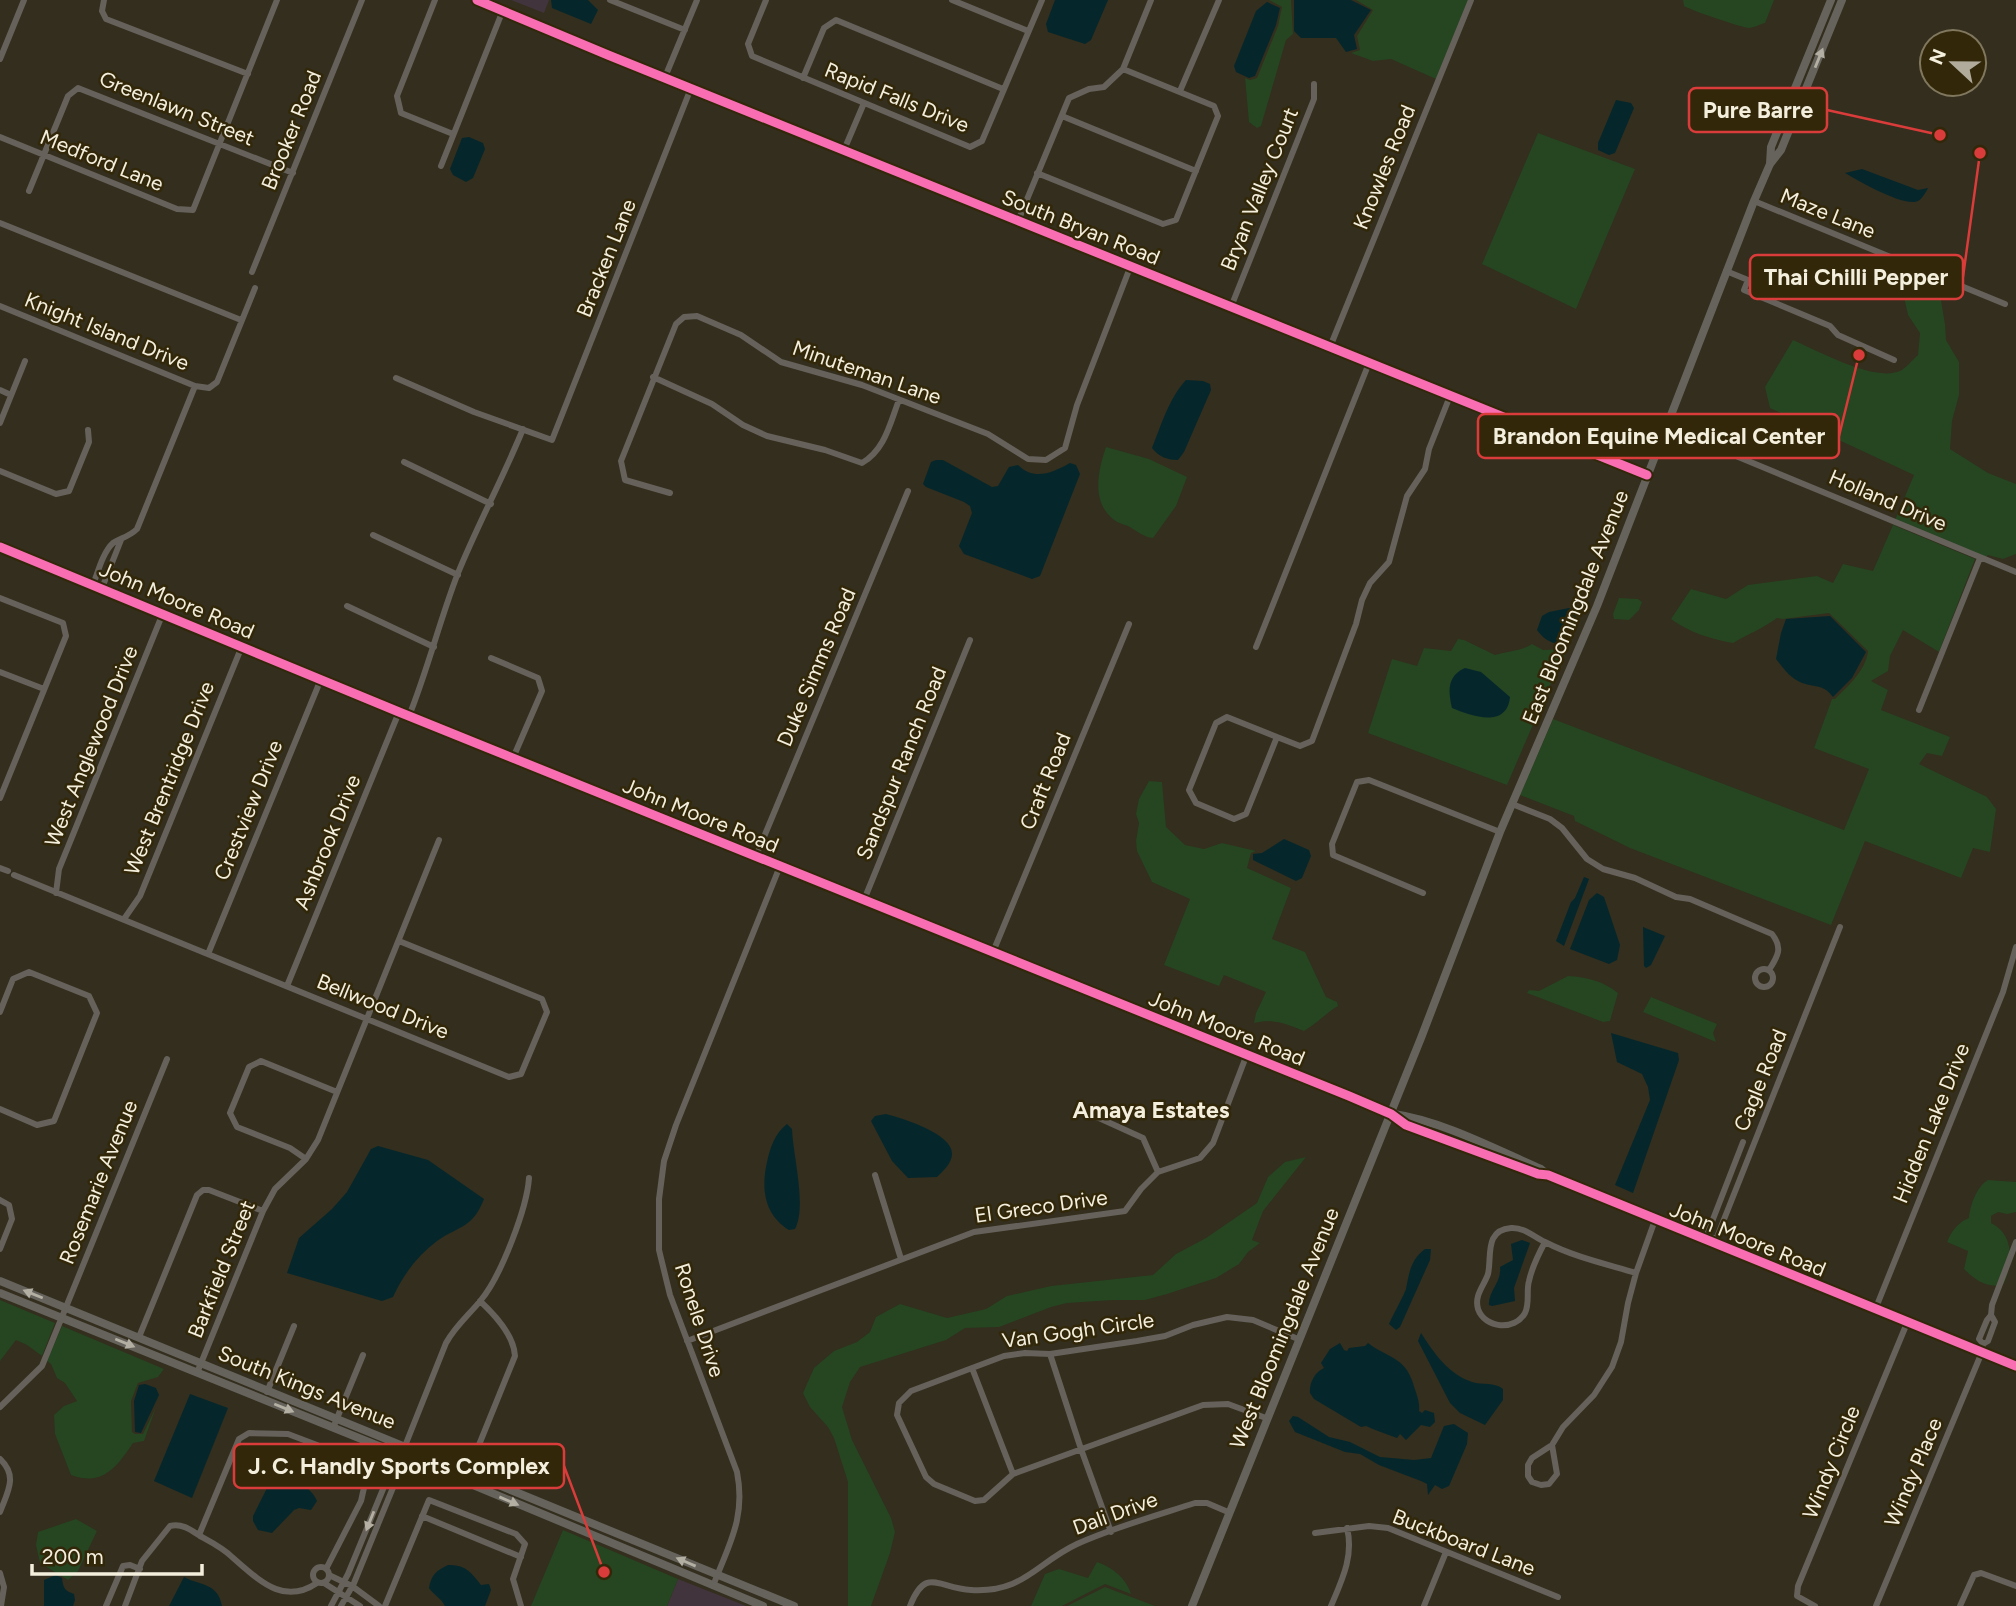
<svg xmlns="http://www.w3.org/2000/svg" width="2016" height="1606" font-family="Figtree,sans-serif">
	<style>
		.education { fill: #42343c }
		.green { fill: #264521 }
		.water { fill: #05272c }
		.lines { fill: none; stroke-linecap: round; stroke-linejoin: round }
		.street { stroke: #66615a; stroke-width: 6 }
		.secondary { stroke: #66635c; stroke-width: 8 }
		.cycleway-casing { stroke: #322809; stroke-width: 13 }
		.cycleway { stroke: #f96db3; stroke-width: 9 }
		.oneway { fill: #b4afa3 }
		.oneway2 { fill: #b4afa2 }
		.labels { text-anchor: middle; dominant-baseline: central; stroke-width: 5; stroke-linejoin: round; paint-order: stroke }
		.street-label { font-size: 21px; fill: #f4eedd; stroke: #322809 }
		.neighbourhood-label { font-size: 23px; font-weight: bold; fill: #f4eedd; stroke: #322809 }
		.leader { fill: none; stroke: #d93c3a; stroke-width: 2.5 }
		.callout-dot { fill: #d93c3a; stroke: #322809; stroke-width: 2.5 }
		.callout { fill: #322809; stroke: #d93c3a; stroke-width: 2.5 }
		.callout-label { font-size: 23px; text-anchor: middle; font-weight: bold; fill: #f4eedd }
	</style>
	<rect width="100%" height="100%" fill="#332e1d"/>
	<path class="education" d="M511,0h38l-5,13z
		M678,1579l43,17 25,10h-79z"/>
	<path class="green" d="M1269,0h22l2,34 -7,6 -25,86 -4,2 -8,-6 -4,-44 5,2 7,-2 21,-52 4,-19z
		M1356,0h112l-32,79 -45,-20 -18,2 -22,-8 9,-3 -3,-14 16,-26z
		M1683,0h91l-9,23c-5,1 -11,5 -16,5 -6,0 -59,-18 -65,-22z
		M1538,133l97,36 -59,140 -94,-45z
		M1905,271l25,9 9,8 6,36 1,16 13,22v33l-7,26 -2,28 38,24 28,11v70l-13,5 -15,-4 -2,2 -91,-37 19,-45 -144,-67 -5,-21 28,-47c25,11 78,40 104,32 8,-2 15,-12 21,-17l2,-22 -12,-18 -6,-27z
		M1106,447l43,12 38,18 -11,29 -23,32c-10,-1 -16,-7 -25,-12 -5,-2 -11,-3 -15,-7 -22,-18 -15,-49 -7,-72z
		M1893,525l82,34 -36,93 -36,-22 -13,26 -2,15 -17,10 17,9 -7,20 69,27 -8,19 -15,-3 -8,11 68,33 9,12 -6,43 -17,-4 -12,30 -96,-37 -34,84 -201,-77 -55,-27 -1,-5 -54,-21 33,-76 291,111 25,-61 -55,-21 18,-49h3c13,-13 31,-29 33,-48l-39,-38 -46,6 -6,-1c-13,10 -29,16 -44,25 -22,-4 -43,-10 -62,-24l20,-30 35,10 22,-14 69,-9 16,7 10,-19 30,7z
		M1619,598l19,1 4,3 -3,8 -10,10 -15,-1 -1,-5z
		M1458,639l6,1 31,15c12,-4 27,-4 37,-11l11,6 23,-1 3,-2 -16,31 -46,107 -139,-52 24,-74 25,7 7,-18 27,3z
		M1149,781l13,1 4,45 19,18 19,4 18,-6 34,8 -5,2 -4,15 44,20 -19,51 33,13 21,45 11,5 1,4c-13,8 -22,18 -34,25 -17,-7 -32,-13 -50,-8l2,-10 10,-21 -42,-17 -5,11 -55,-21 26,-66 -38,-17 -15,-31 -1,-10 3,-18 -3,-9 3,-15z
		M1568,976c19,1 35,5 50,17l-8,28 -7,1 -76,-29 2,-3 10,1z
		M1651,997l66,27 -4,9 3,9 -73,-30z
		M1306,1157l-43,54 -11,29 8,3 -12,9 -9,12 -23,14 -49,16 -22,6h-32l-46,3 -16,4 -52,20 -34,1 -19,12 -86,27 -10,15 -8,25 10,33 39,78 4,14 -5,21 -19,53h-23v-124l-14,-44 -6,-11 -18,-20 -7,-14 11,-25 20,-17 23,-9 13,-10 6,-15 24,-13 47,14 39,-9 21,-13 44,-10 102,-11 23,-21 30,-16 51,-35 11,-26 17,-15z
		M1988,1180l28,2v30l-9,2 -9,-2 -7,4v7c24,11 22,43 12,62 -17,3 -28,-5 -39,-16l4,-18 -21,-9c4,-10 11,-20 22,-24 1,-13 8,-32 19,-38z
		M0,1300l55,23 -13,33 -15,-11 -11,-5 -16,21z
		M62,1326l102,43 -6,8 -20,6 -7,18 1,31 3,2h8l13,-27 -12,34 -11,2c-16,24 -31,44 -62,32l-16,-41 -1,-19 10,-9 13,-5 -12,-18 -8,-5 -6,-14 -4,-3z
		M76,1519l21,12 -19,40 -10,9 -28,-17 -4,-18 2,-13z
		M563,1530l115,49 -11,27h-136z
		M1097,1562c15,5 30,17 34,32l-26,-10 -43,22h-31l14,-32 14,-5 29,9z
		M1105,1587l50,19h-88z"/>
	<path class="water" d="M551,0h37l10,10 -7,14 -39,-16z
		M1055,0h53l-17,40 -6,4 -37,-12 -2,-8z
		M1294,0h57l20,10 -17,25 3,14 -11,3 -10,-14h-35l-7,-7z
		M1267,2l13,6 -4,17 -21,51 -6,2 -13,-6 -2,-6 22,-55z
		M1616,100l15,3 3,5 -19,45 -6,2 -11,-5v-7z
		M469,137l14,6 2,6 -12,29 -7,4 -13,-7 -3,-6 12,-31z
		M1862,169l56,21 10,-2c-2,4 -6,11 -10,13 -13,7 -61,-21 -73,-28z
		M1186,380l17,1 7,3 1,6 -27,62 -6,8c-10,0 -19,-3 -26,-12 9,-22 17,-50 34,-68z
		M936,460h7l49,27 6,-1 11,-19 9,-2c16,16 34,8 52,-2l6,2 4,9 -40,102 -8,3 -68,-25 -5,-8 13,-33 -2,-7 -6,-4 -38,-15 -3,-3 8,-22z
		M1569,608l7,4 -1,12 -9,18c-11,5 -23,-3 -29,-12l5,-14 7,-4z
		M1830,616l36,36 -14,26 -19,19c-10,-13 -16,-9 -31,-14 -12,-5 -18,-14 -26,-24l5,-26 5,-14z
		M1465,668l16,4 29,25c-3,32 -39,19 -58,11 -4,-17 -5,-32 13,-40z
		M1284,839l25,11 2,6 -9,22 -6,3 -43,-21v-6l9,-1z
		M1584,877l5,2 -25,67 -8,-5 15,-39 4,-4z
		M1597,893l7,4 16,48 -3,15 -8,4 -39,-15 19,-49z
		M1643,927l22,9 -14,29 -5,3 -2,-2z
		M1611,1033l67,20 1,7 -46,133 -18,-8 35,-85 -2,-13 -6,-13 -25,-12z
		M886,1114c16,4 67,20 66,40 0,9 -9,17 -15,23l-29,1 -16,-17 -21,-40 4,-5z
		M787,1124l5,5c1,27 15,77 3,100l-6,1c-25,-16 -28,-41 -22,-68 3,-14 8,-29 20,-38z
		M378,1146l50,14 56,39c-12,30 -24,26 -47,42 -20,15 -34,34 -44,56l-11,4 -95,-28 12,-35 33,-29 15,-17 24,-43z
		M1522,1240l8,3 -16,45 1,13 -23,5 -3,-1c-1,-14 13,-23 11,-38l13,-7 -2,-16z
		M1425,1249h6l-1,11 -30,67 -4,3 -7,-6c3,-7 16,-31 17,-35 3,-16 5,-30 19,-40z
		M1421,1333c13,20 27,41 51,49 10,3 23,0 31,7v11l-18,25 -25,-12 -10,-10 -32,-62z
		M1340,1343l4,7 3,1 2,-3 16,-2 3,-3c18,14 37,14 45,40 3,11 7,17 6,28l3,2 3,-3 9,3 1,9 -5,5 -9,-2 -15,15 -6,-6 -3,4c-10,-4 -20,-7 -31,-12l-5,1 -47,-28 -4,-6c-1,-10 5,-21 14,-25l-3,-5 9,-14z
		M145,1384l11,4 3,7 -18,38 -6,-1 -1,-31 5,-16z
		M190,1394l38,14 -36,90 -38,-17z
		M1293,1416l5,1 31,20 21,5 30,15 34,3 17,-2 13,-32 10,-2 14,9 -1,11 -18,42 -7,3 -7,-4 -7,10 -1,-11 -6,-3 -42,-16 -19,-11 -15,-2 -50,-20 -6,-11z
		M279,1472c12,3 34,17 38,29l-6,9 -12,-2 -5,2 -22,23 -14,-3 -5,-9v-5l19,-38z
		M448,1565c17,-1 24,8 33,20l8,-1 2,6 -6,16h-40c-4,-8 -11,-11 -16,-18 2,-13 8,-18 19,-23z
		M56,1575l6,3c1,10 3,13 12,16l1,6 -2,6h-29v-26z
		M184,1577c17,9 34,6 38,29h-53z"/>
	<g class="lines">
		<path class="street" d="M104,0l-2,11 4,8 142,55
			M435,0l-38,96 4,17 52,21
			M610,0l75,30
			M766,0l-18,44 4,12 218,91 12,-6 60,-141
			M952,0l76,31
			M0,59l24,-59
			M665,77l32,-77
			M803,78l21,-50 12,-8 167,69
			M1180,91l39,-91
			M1062,116l134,55
			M0,137l177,72 16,1 84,-210
			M844,150l20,-47
			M441,166l62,-156
			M1037,173l126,51 13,-4 42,-104 -4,-10 -91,-37
			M29,191l39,-95 10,-8 215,85
			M1754,201l251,103
			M1018,221l51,-123 20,-9 15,-2 19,-18 28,-69
			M0,223l241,97
			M1726,271l22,9 -4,10 86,36 8,9 56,25
			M252,272l110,-272
			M0,306l195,80 14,2 8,-6 38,-94
			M1231,307l83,-208v-15
			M1330,347l141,-347
			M653,377l59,27 31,21 24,11 58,14 37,13c23,-13 28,-40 37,-63
			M396,378l78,34 78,28 139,-352
			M0,390l11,5
			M0,423l25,-62
			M1666,427l350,145
			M404,462l87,42
			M0,471l56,23 13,-3 20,-49 -1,-12
			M670,493l-45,-13 -4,-19 55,-137 8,-7 13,-1 44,19 40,27 81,23 126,49 40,25 18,1 19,-12 12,-43 54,-140
			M373,535l85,40
			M93,585c5,-13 10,-33 20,-42 7,-5 16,-6 24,-14l58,-143
			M102,588l19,-48
			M0,598l63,25 3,13 -66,162
			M347,606l87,41
			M1256,647l113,-284
			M491,658l47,20 4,13 -29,67
			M0,672l44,17
			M1919,710l61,-152
			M409,716c19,-47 31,-97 49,-143 20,-49 45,-95 65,-144
			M1227,717l50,20 -31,77 -12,5 -38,-16 -7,-13 27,-67z
			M1277,737l23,9 12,-5 44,-117 6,-24 8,-17 19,-21 18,-66 18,-27 4,-20 21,-53
			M1512,804l38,15 12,9 25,31 16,10 32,9 41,19 14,2 82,35c11,14 6,22 -3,36
			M756,856l152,-365
			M0,868l8,3
			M14,875l495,202 12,-3 26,-62 -5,-13 -143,-58
			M56,893l3,-24 104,-256
			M1423,893l-90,-38 -1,-11 25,-62 12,-2 131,52
			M864,900l106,-260
			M124,919l16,-23 102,-250
			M993,952l136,-328
			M208,954l113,-275
			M1755 978a9 9 0 1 1 18 0a9 9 0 1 1-18 0Z
			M287,986l112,-274
			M0,1012l13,-33 16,-7 60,24 8,17 -43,108 -17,4 -37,-16
			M1079,1109l64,29 15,34
			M1743,1142l-35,90v9l9,-4 123,-310
			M306,1159l-16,-11 -53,-21 -7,-14 19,-46 12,-6 76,31
			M875,1175l26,84
			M0,1200l9,5 3,14 -12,30
			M1545,1242c-7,13 -13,25 -16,39 -3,10 1,22 -4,32 -10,18 -40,16 -47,-4 -4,-14 6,-23 10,-35 4,-17 -4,-44 23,-46 13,-1 23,9 34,14 29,15 61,22 91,31
			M1875,1310l128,-318 13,-45
			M139,1337l58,-142 6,-5h6l54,21
			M687,1341l287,-109 151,-21 16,-22 17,-17 42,-14 13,-15 34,-89
			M1983,1344l5,-3 7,-19 -4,-7 1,-10 24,-63
			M1050,1354l31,95 30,83
			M972,1368l41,106
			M197,1373l66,-162 12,-22 31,-30 12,-19 121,-300
			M267,1392l27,-66
			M0,1407l42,-41 125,-307
			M1266,1418l-38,-14 -25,1 -190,69 -29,26 -9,1 -41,-17 -8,-7 -29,-62 2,-12 12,-12 93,-35 21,-3 25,1 87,-13 28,-5 28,-11 34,-8 26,3 45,19
			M333,1428l30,-73
			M1552,1445l5,29 -8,10 -8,1 -9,-3 -4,-6v-11l4,-7 20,-13 11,-18 31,-32 18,-28 9,-25 7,-39 8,-30 19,-53
			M0,1459c18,17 8,32 0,53
			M468,1472l47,-116c-1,-21 -21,-42 -35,-55
			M422,1516l99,41
			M1315,1533l54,-7 19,2 170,69
			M199,1535l40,-96 10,-6 39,1 29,11 42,27 7,7 -5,22 -35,68
			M313 1575a8 8 0 1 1 16 0a8 8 0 1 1-16 0Z
			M0,1573l4,14 -3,19
			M329,1575l23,11 27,20
			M324,1583l36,23
			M713,1586c16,-42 33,-68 24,-114l-67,-177 -11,-45v-51l5,-38 12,-36 104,-259
			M106,1606l17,-40 7,-1 10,4
			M125,1606l17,-45 28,-35c12,-3 21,4 30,10 11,6 23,12 32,21 27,23 51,49 85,26
			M331,1606l17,-32 45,-109 6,-4 47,-118c10,-18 23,-28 35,-43 20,-24 46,-92 48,-122
			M341,1606l13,-23 47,-115 -2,-7
			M385,1606l44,-106 87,34 9,10 -12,35 8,27
			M910,1606c16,-41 29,-17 61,-16 53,3 65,-27 106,-46 35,-16 81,-29 118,-41h12l21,9
			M1331,1606c11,-26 23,-50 16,-78
			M1424,1606l22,-54
			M1815,1606l-18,-10 1,-10 109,-263
			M1876,1606l106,-254 1,-8 -4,-5 8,-19 4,-5
			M1960,1606l14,-31 7,-2 35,13"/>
		<path class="secondary" d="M477,0l131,55 1039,420
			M1770,164l1,-17 60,-147
			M0,547l399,165 950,384 42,18 15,11 132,49 10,1 468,191
			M1394,1114c48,7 101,35 147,55l6,5
			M0,1281l794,325
			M0,1293l401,162 362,151
			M1192,1606l229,-568 79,-206 97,-226 157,-405 16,-37 11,-14 61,-150"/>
		<g class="cycleway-casing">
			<path id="cycleway" d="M477,0l131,55 1039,420
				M0,547l399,165 950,384 42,18 15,11 132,49 10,1 468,191"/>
		</g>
		<use href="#cycleway" class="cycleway"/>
	</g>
	<defs><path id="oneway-solid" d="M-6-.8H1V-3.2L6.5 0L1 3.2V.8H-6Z" transform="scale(1.75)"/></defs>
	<g class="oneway">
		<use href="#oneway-solid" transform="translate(1819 58) rotate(-68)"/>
		<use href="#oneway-solid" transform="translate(33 1294) rotate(-158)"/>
		<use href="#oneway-solid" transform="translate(125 1343) rotate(22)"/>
		<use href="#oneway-solid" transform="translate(284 1408) rotate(22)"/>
		<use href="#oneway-solid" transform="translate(509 1501) rotate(23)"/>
		<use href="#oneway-solid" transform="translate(686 1562) rotate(-157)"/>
	</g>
	<use class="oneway2" href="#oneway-solid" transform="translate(370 1521) rotate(112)"/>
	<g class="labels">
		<g class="street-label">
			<text transform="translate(897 97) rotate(22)">Rapid Falls Drive</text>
			<text transform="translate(177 108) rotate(22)">Greenlawn Street</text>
			<text transform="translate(291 130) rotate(-68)">Brooker Road</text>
			<text transform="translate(102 160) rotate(22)">Medford Lane</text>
			<text transform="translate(1384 167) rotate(-68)">Knowles Road</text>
			<text transform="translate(1259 189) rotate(-68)">Bryan Valley Court</text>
			<text transform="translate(1828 213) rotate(22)">Maze Lane</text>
			<text transform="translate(1081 227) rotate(22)">South Bryan Road</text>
			<text transform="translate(606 258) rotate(-68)">Bracken Lane</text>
			<text transform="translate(107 331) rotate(22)">Knight Island Drive</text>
			<text transform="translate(867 372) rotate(19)">Minuteman Lane</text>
			<text transform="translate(1888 500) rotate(23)">Holland Drive</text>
			<text transform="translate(177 600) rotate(23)">John Moore Road</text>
			<text transform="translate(1575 607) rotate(-68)">East Bloomingdale Avenue</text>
			<text transform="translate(816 667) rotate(-67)">Duke Simms Road</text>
			<text transform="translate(91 746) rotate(-68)">West Anglewood Drive</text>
			<text transform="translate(901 763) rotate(-68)">Sandspur Ranch Road</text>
			<text transform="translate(169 778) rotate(-68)">West Brentridge Drive</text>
			<text transform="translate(1045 781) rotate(-68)">Craft Road</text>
			<text transform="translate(248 810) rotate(-68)">Crestview Drive</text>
			<text transform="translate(701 815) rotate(22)">John Moore Road</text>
			<text transform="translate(327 842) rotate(-68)">Ashbrook Drive</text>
			<text transform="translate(383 1006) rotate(22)">Bellwood Drive</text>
			<text transform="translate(1227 1028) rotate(22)">John Moore Road</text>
			<text transform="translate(1760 1080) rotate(-68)">Cagle Road</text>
			<text transform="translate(1931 1123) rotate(-68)">Hidden Lake Drive</text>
			<text transform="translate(98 1182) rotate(-68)">Rosemarie Avenue</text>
			<text transform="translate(1041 1206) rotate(-8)">El Greco Drive</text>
			<text transform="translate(1748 1239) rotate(22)">John Moore Road</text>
			<text transform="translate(221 1269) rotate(-68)">Barkfield Street</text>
			<text transform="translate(700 1320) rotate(72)">Ronele Drive</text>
			<text transform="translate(1284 1328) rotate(-68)">West Bloomingdale Avenue</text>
			<text transform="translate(1078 1330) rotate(-8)">Van Gogh Circle</text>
			<text transform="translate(307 1387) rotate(22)">South Kings Avenue</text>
			<text transform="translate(1831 1462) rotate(-68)">Windy Circle</text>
			<text transform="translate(1913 1472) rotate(-67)">Windy Place</text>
			<text transform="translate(1115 1513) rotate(-20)">Dali Drive</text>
			<text transform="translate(1464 1542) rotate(21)">Buckboard Lane</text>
		</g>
		<g class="neighbourhood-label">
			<text x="1151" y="1110">Amaya Estates</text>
		</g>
	</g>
	<path class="leader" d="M1940 135L1827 110M1980 153L1963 277M1859 355L1839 436M604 1572L564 1466"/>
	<g class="callout-dot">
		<circle cx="1940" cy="135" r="7"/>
		<circle cx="1980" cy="153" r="7"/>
		<circle cx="1859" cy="355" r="7"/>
		<circle cx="604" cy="1572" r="7"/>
	</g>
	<g class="callout">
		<rect x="1689" y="88" width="138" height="44" rx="7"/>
		<rect x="1750" y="255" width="213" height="44" rx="7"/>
		<rect x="1478" y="414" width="361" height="44" rx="7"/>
		<rect x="234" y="1444" width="330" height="44" rx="7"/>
	</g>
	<g class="callout-label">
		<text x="1758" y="118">Pure Barre</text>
		<text x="1856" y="285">Thai Chilli Pepper</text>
		<text x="1659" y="444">Brandon Equine Medical Center</text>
		<text x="399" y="1474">J. C. Handly Sports Complex</text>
	</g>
	<g transform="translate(1953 63) rotate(292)"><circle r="33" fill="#322809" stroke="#80775e" stroke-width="2"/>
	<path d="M0-5L12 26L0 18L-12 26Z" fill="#b0ab9a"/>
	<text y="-10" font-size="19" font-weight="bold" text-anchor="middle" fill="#f4eedd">N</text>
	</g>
	<path d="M32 1564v10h170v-10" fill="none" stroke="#f4eedd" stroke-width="3.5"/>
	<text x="42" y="1564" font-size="21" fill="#f4eedd" stroke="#322809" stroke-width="5" paint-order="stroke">200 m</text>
</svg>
